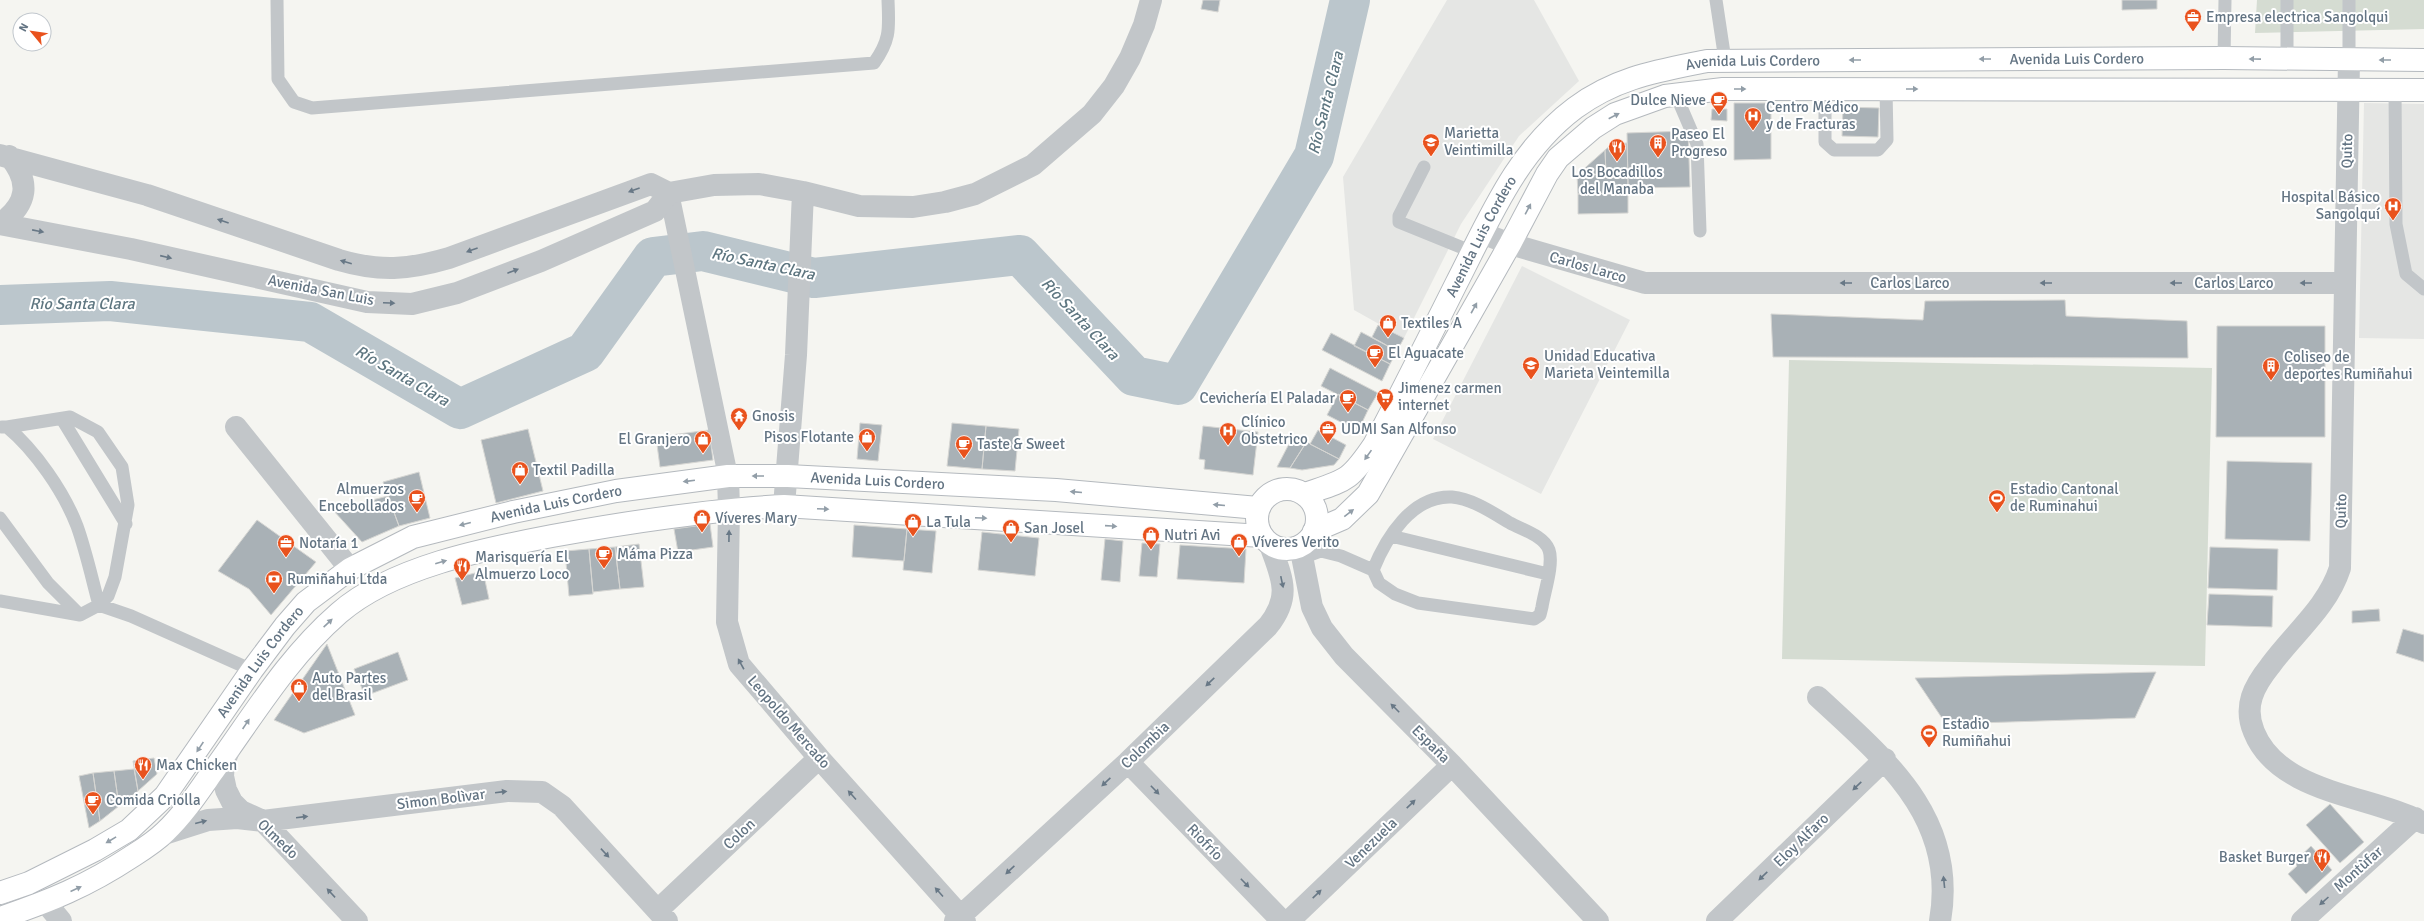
<svg xmlns="http://www.w3.org/2000/svg" width="2424" height="921" font-family="Signika,sans-serif">
	<style>
		.built { fill: #e5e6e4 }
		.green { fill: #d5dcd2 }
		.lines { fill: none; stroke-linecap: round; stroke-linejoin: round }
		.river { stroke: #bbc6cc; stroke-width: 40 }
		.building { fill: #a9b1b6; stroke: #d6d6d3 }
		.secondary-casing { stroke: #b4b9be; stroke-width: 24 }
		.service { stroke: #c2c6c9; stroke-width: 13 }
		.pedestrian { stroke: #c2c6c9; stroke-width: 20 }
		.minor { stroke: #c2c6c9; stroke-width: 22 }
		.tertiary { stroke: #c2c6c9; stroke-width: 22 }
		.secondary { stroke: #fff; stroke-width: 22 }
		.oneway { fill: #929ea8 }
		.oneway2 { fill: #687886 }
		.labels { text-anchor: middle; dominant-baseline: central; stroke-width: 4; stroke-linejoin: round; paint-order: stroke }
		.poi-label { font-size: 15px; fill: #637483; stroke: #fff; text-anchor: start }
		.street-label { font-size: 15px; fill: #637483; stroke: #fff }
		.water-label { font-size: 16px; font-style: italic; fill: #5e7680; stroke: #fff }
	</style>
	<rect width="100%" height="100%" fill="#f5f5f1"/>
	<path class="built" d="M1447,0h87l45,81 -60,55 -58,88 -57,114 -50,-28 -11,-133z
		M2364,103l60,1v235l-65,-1z
		M1522,266l108,54 -89,174 -108,-55z"/>
	<path class="green" d="M2257,0h167v29l-169,4z
		M1789,360l423,8 -7,298 -423,-7z"/>
	<g class="lines">
		<path class="river" d="M0,305l110,-4 200,21 150,87 125,-57 68,-95 50,-6 111,27 206,-23 114,121 44,9 136,-229 36,-156"/>
	</g>
	<path class="building" d="M1203,0h17l-2,12 -17,-3z
		M2122,0h35v9l-35,1z
		M1734,103h37v56l-37,1z
		M1843,107l36,1 -1,29 -36,-1z
		M1712,109h15v12l-16,-1z
		M1688,131l2,56 -62,1 -1,-55z
		M1627,143l1,31h-22l-1,-24 7,-6z
		M1605,150l1,24 -29,1z
		M1628,174v19l-50,1 -1,-19z
		M1628,193v20l-50,1v-20z
		M2065,300l1,16 121,5 1,37 -415,-1 -2,-43 152,6 2,-19z
		M1378,325l26,13 -7,13 -25,-14z
		M2217,326h108v111h-109z
		M1361,332l36,19 -7,13 -36,-18z
		M1331,333l59,31 -8,17 -60,-31z
		M1330,368l48,25 -10,17 -47,-24z
		M1338,394l30,16 -10,21 -31,-16z
		M860,423l22,2 -4,36 -21,-2z
		M952,423l34,3 -4,43 -35,-3z
		M986,426l33,3 -4,42 -33,-2z
		M1203,426l55,6 -5,43 -49,-6 1,-9 -6,-1z
		M528,429l15,62 -47,12 -15,-63z
		M709,430l4,30 -53,7 -4,-30z
		M1318,430l28,15 -7,14 -29,-15z
		M1291,440l13,6 -14,22 -13,-1z
		M1307,441l3,3 29,15 -5,6 -32,5 -12,-2z
		M2227,461l85,2 -2,78 -85,-2z
		M419,472l11,46 -31,8 -16,-44z
		M388,496l11,30 -37,16 -29,-32z
		M257,520l59,42 -45,53 -22,-26 -31,-18z
		M710,524l3,23 -35,5 -4,-23z
		M854,525l53,4 -3,32 -52,-4z
		M907,529l29,2 -4,42 -29,-3z
		M982,532l57,6 -4,38 -57,-6z
		M1105,539l18,2 -3,41 -19,-2z
		M1142,543l18,1 -3,33 -18,-1z
		M639,544l5,43 -24,2 -5,-42z
		M1180,545l66,4 -2,34 -67,-4z
		M615,547l5,42 -27,3 -4,-43z
		M2210,547l68,2 -1,41 -69,-2z
		M589,549l4,45 -24,2 -4,-45z
		M483,571l6,28 -27,6 -7,-27z
		M2209,594l64,2 -1,31 -65,-2z
		M2379,609l1,12 -28,2v-12z
		M2403,629l21,6v27l-28,-9z
		M327,644l28,71 -51,18 -30,-13z
		M398,652l10,28 -43,16 -11,-27z
		M2156,672l-21,46 -189,6 -31,-46z
		M154,758l3,16 -19,17 -5,-30z
		M134,769l4,22 -19,15 -5,-35z
		M114,771l5,35 -19,15 -7,-48z
		M93,773l7,48 -11,7 -10,-52z
		M2330,804l34,38 -24,21 -34,-38z
		M2311,846l21,24 -26,24 -18,-20 9,-8 -3,-4z"/>
	<g class="lines">
		<g class="secondary-casing">
			<g id="secondary">
				<circle cx="1287" cy="519" r="30"/>
				<path id="s1" d="M1305,494c41,-14 44,-12 69,-49 28,-53 55,-107 82,-161 33,-64 60,-132 119,-176 42,-31 83,-37 132,-47l517,-3 200,2"/>
				<path d="M1314,531l28,-12 26,-25 142,-250 37,-70 11,-16 35,-30 22,-14 50,-18 58,-7 701,1"/>
				<path id="s2" d="M0,893l29,-10 66,-33 34,-20 36,-34 87,-126 33,-44 21,-24 44,-33 63,-32 100,-25 103,-21 112,-15h60l268,14 202,18"/>
				<path d="M0,918c50,-17 87,-32 131,-61 11,-7 24,-15 34,-25 18,-17 32,-38 46,-58 41,-56 75,-115 128,-161 53,-46 145,-64 213,-77 77,-14 154,-26 232,-30l478,30"/>
			</g>
		</g>
		<path class="service" d="M277,0l1,79 16,23 18,6 562,-45c17,-24 15,-35 14,-63
			M1716,0l9,60
			M2224,58l1,-58
			M2287,59v-59
			M2349,60v-60
			M1825,89v53l9,8h44l9,-10 -1,-51
			M2395,90l1,134 10,50 18,15
			M1676,95l21,49 3,87
			M1424,167l-25,49v6l74,30
			M62,419l64,105
			M2,427h5c28,23 57,65 70,99 9,25 15,53 22,79l32,11 121,54
			M0,518l48,65 32,32
			M1391,536l157,38
			M1302,558l19,-7 20,5 32,14 6,13 16,11 23,9 116,16 6,-4 2,-8c2,-14 12,-43 7,-57 -5,-14 -26,-20 -39,-27 -17,-10 -37,-24 -58,-26 -40,-2 -66,41 -79,73
			M0,601l80,14 19,-10 9,-9 7,-19 13,-72 -6,-38 -24,-35 -28,-15 -63,10"/>
		<path class="pedestrian" d="M669,193l59,283"/>
		<path class="minor" d="M2349,60l-9,508c-13,40 -46,65 -70,98 -16,20 -27,40 -16,66 25,62 117,63 170,91
			M1482,233l28,11 135,39h700
			M236,427l114,142
			M728,476l1,33 -2,113 12,42 80,94 146,163
			M1300,546l12,61 10,21 22,28 108,109 146,156
			M1818,697c68,63 140,121 122,224
			M229,750l-5,13 -1,13 3,14 6,12 9,9 22,10 94,100
			M1128,762l154,159
			M164,834l44,-14 29,-2 26,3 244,-30 35,1 20,14 105,115
			M46,903l15,18
			M658,910l161,-152
			M955,921l173,-159 140,-136c24,-30 14,-48 2,-81
			M1289,921l163,-156
			M1717,921l168,-162
			M2302,921l113,-103"/>
		<path class="tertiary" d="M0,155l147,40 192,65c41,12 69,10 110,-2l202,-74 18,9 45,-8 45,-1 44,8 56,14 54,1 32,-5 30,-8 58,-29 59,-51 22,-28 16,-28 14,-33 7,-25
			M0,224l131,25 236,53 45,2 45,-11 84,-32 114,-50 14,-18
			M0,224c28,-20 31,-42 9,-68
			M784,506l12,-151 7,-163"/>
		<use href="#secondary" class="secondary"/>
	</g>
	<defs><path id="oneway-solid" d="M-6-.8H1V-3.2L6.5 0L1 3.2V.8H-6Z"/></defs>
	<g class="oneway">
		<use href="#oneway-solid" transform="translate(1985 59) rotate(180)"/>
		<use href="#oneway-solid" transform="translate(2255 59) rotate(-179)"/>
		<use href="#oneway-solid" transform="translate(1855 60) rotate(180)"/>
		<use href="#oneway-solid" transform="translate(2385 60) rotate(180)"/>
		<use href="#oneway-solid" transform="translate(1740 89)"/>
		<use href="#oneway-solid" transform="translate(1912 89)"/>
		<use href="#oneway-solid" transform="translate(1614 116) rotate(-27)"/>
		<use href="#oneway-solid" transform="translate(1528 209) rotate(-62)"/>
		<use href="#oneway-solid" transform="translate(1474 308) rotate(-61)"/>
		<use href="#oneway-solid" transform="translate(1368 455) rotate(125)"/>
		<use href="#oneway-solid" transform="translate(758 476) rotate(180)"/>
		<use href="#oneway-solid" transform="translate(689 481) rotate(173)"/>
		<use href="#oneway-solid" transform="translate(1076 492) rotate(-175)"/>
		<use href="#oneway-solid" transform="translate(1219 505) rotate(-175)"/>
		<use href="#oneway-solid" transform="translate(823 509) rotate(3)"/>
		<use href="#oneway-solid" transform="translate(1349 513) rotate(-38)"/>
		<use href="#oneway-solid" transform="translate(981 518) rotate(3)"/>
		<use href="#oneway-solid" transform="translate(465 524) rotate(166)"/>
		<use href="#oneway-solid" transform="translate(1111 526) rotate(4)"/>
		<use href="#oneway-solid" transform="translate(441 562) rotate(-16)"/>
		<use href="#oneway-solid" transform="translate(328 623) rotate(-43)"/>
		<use href="#oneway-solid" transform="translate(246 724) rotate(-56)"/>
		<use href="#oneway-solid" transform="translate(200 747) rotate(124)"/>
		<use href="#oneway-solid" transform="translate(111 840) rotate(149)"/>
		<use href="#oneway-solid" transform="translate(76 889) rotate(-24)"/>
	</g>
	<g class="oneway2">
		<use href="#oneway-solid" transform="translate(634 190) rotate(160)"/>
		<use href="#oneway-solid" transform="translate(223 221) rotate(-161)"/>
		<use href="#oneway-solid" transform="translate(38 231) rotate(11)"/>
		<use href="#oneway-solid" transform="translate(472 250) rotate(160)"/>
		<use href="#oneway-solid" transform="translate(166 257) rotate(13)"/>
		<use href="#oneway-solid" transform="translate(346 262) rotate(-164)"/>
		<use href="#oneway-solid" transform="translate(513 271) rotate(-21)"/>
		<use href="#oneway-solid" transform="translate(1846 283) rotate(180)"/>
		<use href="#oneway-solid" transform="translate(2046 283) rotate(180)"/>
		<use href="#oneway-solid" transform="translate(2176 283) rotate(180)"/>
		<use href="#oneway-solid" transform="translate(2306 283) rotate(180)"/>
		<use href="#oneway-solid" transform="translate(389 303) rotate(3)"/>
		<use href="#oneway-solid" transform="translate(729 536) rotate(-89)"/>
		<use href="#oneway-solid" transform="translate(1282 582) rotate(78)"/>
		<use href="#oneway-solid" transform="translate(741 664) rotate(-119)"/>
		<use href="#oneway-solid" transform="translate(1210 682) rotate(136)"/>
		<use href="#oneway-solid" transform="translate(1395 708) rotate(-135)"/>
		<use href="#oneway-solid" transform="translate(1106 782) rotate(137)"/>
		<use href="#oneway-solid" transform="translate(1857 786) rotate(136)"/>
		<use href="#oneway-solid" transform="translate(1155 790) rotate(46)"/>
		<use href="#oneway-solid" transform="translate(501 792) rotate(-7)"/>
		<use href="#oneway-solid" transform="translate(852 795) rotate(-132)"/>
		<use href="#oneway-solid" transform="translate(1411 804) rotate(-44)"/>
		<use href="#oneway-solid" transform="translate(302 817) rotate(-7)"/>
		<use href="#oneway-solid" transform="translate(201 822) rotate(-14)"/>
		<use href="#oneway-solid" transform="translate(605 853) rotate(47)"/>
		<use href="#oneway-solid" transform="translate(1010 870) rotate(137)"/>
		<use href="#oneway-solid" transform="translate(1763 876) rotate(136)"/>
		<use href="#oneway-solid" transform="translate(1944 882) rotate(-96)"/>
		<use href="#oneway-solid" transform="translate(1245 883) rotate(46)"/>
		<use href="#oneway-solid" transform="translate(939 892) rotate(-132)"/>
		<use href="#oneway-solid" transform="translate(331 893) rotate(-133)"/>
		<use href="#oneway-solid" transform="translate(1317 894) rotate(-44)"/>
		<use href="#oneway-solid" transform="translate(2324 901) rotate(138)"/>
	</g>
	<defs>
		<g id="office-pin" transform="scale(0.9)"><path d="M0 17L-7.5 6A9.5 9.5 0 1 1 7.5 6Z" fill="#e9521d" stroke="#fff"/><path d="M-6-3h4V-5.5h4V-3h4V5H-6ZM-1-4.5V-3h2v-1.5ZM-6 0V1H6V0Z" fill="#fff"/></g>
		<g id="cafe-pin" transform="scale(0.9)"><path d="M0 17L-7.5 6A9.5 9.5 0 1 1 7.5 6Z" fill="#e9521d" stroke="#fff"/><path d="M-5.5-4.5H6V0H3Q3 3.5 0 3.5H-2.5Q-5.5 3.5-5.5 0ZM3-3.2v2h1.7v-2ZM-6 4.5H4V6H-6Z" fill="#fff"/></g>
		<g id="hospital-pin" transform="scale(0.9)"><path d="M0 17L-7.5 6A9.5 9.5 0 1 1 7.5 6Z" fill="#e9521d" stroke="#fff"/><path d="M-5-5h3v3.5h4V-5h3V5h-3V1.5h-4V5h-3Z" fill="#fff"/></g>
		<g id="school-pin" transform="scale(0.9)"><path d="M0 17L-7.5 6A9.5 9.5 0 1 1 7.5 6Z" fill="#e9521d" stroke="#fff"/><path d="M0-5L7-2L0 1L-7-2ZM-4 1L0 2.5L4 1V4Q0 6-4 4Z" fill="#fff"/></g>
		<g id="building-pin" transform="scale(0.9)"><path d="M0 17L-7.5 6A9.5 9.5 0 1 1 7.5 6Z" fill="#e9521d" stroke="#fff"/><path d="M-4-6H4V6H1V3H-1V6H-4ZM-2.5-4.3h1.7v1.8h-1.7ZM.8-4.3h1.7v1.8H.8ZM-2.5-1h1.7V.8h-1.7ZM.8-1h1.7V.8H.8Z" fill="#fff"/></g>
		<g id="restaurant-pin" transform="scale(0.9)"><path d="M0 17L-7.5 6A9.5 9.5 0 1 1 7.5 6Z" fill="#e9521d" stroke="#fff"/><path d="M-5-6h1v4h1v-4h1v4h1v-4h1v5L-1.5 .5V6h-2V.5L-5-1ZM5-6V6H3V1.5H1.5Q1.5-4 5-6Z" fill="#fff"/></g>
		<g id="shop-pin" transform="scale(0.9)"><path d="M0 17L-7.5 6A9.5 9.5 0 1 1 7.5 6Z" fill="#e9521d" stroke="#fff"/><path d="M-5-2.5h2.3a2.7 3.5 0 0 1 5.4 0H5L5.5 6h-11ZM-1.5-2.5h3a1.5 2.3 0 0 0-3 0Z" fill="#fff"/></g>
		<g id="supermarket-pin" transform="scale(0.9)"><path d="M0 17L-7.5 6A9.5 9.5 0 1 1 7.5 6Z" fill="#e9521d" stroke="#fff"/><path d="M-6-5.5h2.5l.6 2H6L4.5 2H-2.5L-4.4-4H-6ZM-1.5 3.2a1.3 1.3 0 1 0 .1 0ZM3 3.2a1.3 1.3 0 1 0 .1 0Z" fill="#fff"/></g>
		<g id="temple-pin" transform="scale(0.9)"><path d="M0 17L-7.5 6A9.5 9.5 0 1 1 7.5 6Z" fill="#e9521d" stroke="#fff"/><path d="M0-6L5-2H3V0L6.5 2.5H4V6H1.5V3h-3V6H-4V2.5H-6.5L-3 0V-2H-5Z" fill="#fff"/></g>
		<g id="stadium-pin" transform="scale(0.9)"><path d="M0 17L-7.5 6A9.5 9.5 0 1 1 7.5 6Z" fill="#e9521d" stroke="#fff"/><path d="M0-5a6.5 5 0 1 0 0 10a6.5 5 0 1 0 0-10ZM-3.5-1.8h7v3.6h-7Z" fill="#fff"/></g>
		<g id="bank-pin" transform="scale(0.9)"><path d="M0 17L-7.5 6A9.5 9.5 0 1 1 7.5 6Z" fill="#e9521d" stroke="#fff"/><path d="M-6-4H6V4H-6ZM0-2.3a2.3 2.3 0 1 0 0 4.6a2.3 2.3 0 1 0 0-4.6Z" fill="#fff"/></g>
	</defs>
	<g fill-rule="evenodd">
		<use href="#office-pin" x="2193" y="17"/>
		<use href="#cafe-pin" x="1719" y="100"/>
		<use href="#hospital-pin" x="1753" y="116"/>
		<use href="#school-pin" x="1431" y="142"/>
		<use href="#building-pin" x="1658" y="143"/>
		<use href="#restaurant-pin" x="1617" y="147"/>
		<use href="#hospital-pin" x="2393" y="206"/>
		<use href="#shop-pin" x="1388" y="323"/>
		<use href="#cafe-pin" x="1375" y="353"/>
		<use href="#school-pin" x="1531" y="365"/>
		<use href="#building-pin" x="2271" y="366"/>
		<use href="#supermarket-pin" x="1385" y="397"/>
		<use href="#cafe-pin" x="1348" y="398"/>
		<use href="#temple-pin" x="739" y="416"/>
		<use href="#office-pin" x="1328" y="429"/>
		<use href="#hospital-pin" x="1228" y="431"/>
		<use href="#shop-pin" x="867" y="437"/>
		<use href="#shop-pin" x="703" y="439"/>
		<use href="#cafe-pin" x="964" y="444"/>
		<use href="#shop-pin" x="520" y="470"/>
		<use href="#cafe-pin" x="417" y="498"/>
		<use href="#stadium-pin" x="1997" y="498"/>
		<use href="#shop-pin" x="702" y="518"/>
		<use href="#shop-pin" x="913" y="522"/>
		<use href="#shop-pin" x="1011" y="528"/>
		<use href="#shop-pin" x="1151" y="535"/>
		<use href="#shop-pin" x="1239" y="542"/>
		<use href="#office-pin" x="286" y="543"/>
		<use href="#cafe-pin" x="604" y="554"/>
		<use href="#restaurant-pin" x="462" y="566"/>
		<use href="#bank-pin" x="274" y="579"/>
		<use href="#shop-pin" x="299" y="687"/>
		<use href="#stadium-pin" x="1929" y="733"/>
		<use href="#restaurant-pin" x="143" y="765"/>
		<use href="#cafe-pin" x="93" y="800"/>
		<use href="#restaurant-pin" x="2322" y="857"/>
	</g>
	<g class="labels">
		<g class="poi-label">
			<text x="2206" y="17">Empresa electrica Sangolqui</text>
			<text x="1706" y="100" text-anchor="end">Dulce Nieve</text>
			<text x="1766" y="107">Centro Médico<tspan x="1766" dy="17">y de Fracturas</tspan></text>
			<text x="1444" y="133">Marietta<tspan x="1444" dy="17">Veintimilla</tspan></text>
			<text x="1671" y="134">Paseo El<tspan x="1671" dy="17">Progreso</tspan></text>
			<text x="1617" y="172" text-anchor="middle">Los Bocadillos<tspan x="1617" dy="17">del Manaba</tspan></text>
			<text x="2380" y="197" text-anchor="end">Hospital Básico<tspan x="2380" dy="17">Sangolquí</tspan></text>
			<text x="1401" y="323">Textiles A</text>
			<text x="1388" y="353">El Aguacate</text>
			<text x="1544" y="356">Unidad Educativa<tspan x="1544" dy="17">Marieta Veintemilla</tspan></text>
			<text x="2284" y="357">Coliseo de<tspan x="2284" dy="17">deportes Rumiñahui</tspan></text>
			<text x="1398" y="388">Jimenez carmen<tspan x="1398" dy="17">internet</tspan></text>
			<text x="1335" y="398" text-anchor="end">Cevichería El Paladar</text>
			<text x="752" y="416">Gnosis</text>
			<text x="1241" y="422">Clínico<tspan x="1241" dy="17">Obstetrico</tspan></text>
			<text x="1341" y="429">UDMI San Alfonso</text>
			<text x="854" y="437" text-anchor="end">Pisos Flotante</text>
			<text x="690" y="439" text-anchor="end">El Granjero</text>
			<text x="977" y="444">Taste &amp; Sweet</text>
			<text x="533" y="470">Textil Padilla</text>
			<text x="404" y="489" text-anchor="end">Almuerzos<tspan x="404" dy="17">Encebollados</tspan></text>
			<text x="2010" y="489">Estadio Cantonal<tspan x="2010" dy="17">de Ruminahui</tspan></text>
			<text x="715" y="518">Víveres Mary</text>
			<text x="926" y="522">La Tula</text>
			<text x="1024" y="528">San Josel</text>
			<text x="1164" y="535">Nutri Avi</text>
			<text x="1252" y="542">Víveres Verito</text>
			<text x="299" y="543">Notaría 1</text>
			<text x="617" y="554">Máma Pizza</text>
			<text x="475" y="557">Marisquería El<tspan x="475" dy="17">Almuerzo Loco</tspan></text>
			<text x="287" y="579">Rumiñahui Ltda</text>
			<text x="312" y="678">Auto Partes<tspan x="312" dy="17">del Brasil</tspan></text>
			<text x="1942" y="724">Estadio<tspan x="1942" dy="17">Rumiñahui</tspan></text>
			<text x="156" y="765">Max Chicken</text>
			<text x="106" y="800">Comida Criolla</text>
			<text x="2309" y="857" text-anchor="end">Basket Burger</text>
		</g>
		<g class="street-label">
			<text stroke="none"><textPath href="#s1" startOffset="994">Avenida Luis Cordero</textPath></text>
			<text stroke="none"><textPath href="#s1" startOffset="670">Avenida Luis Cordero</textPath></text>
			<text transform="translate(2347 151) rotate(-89)">Quito</text>
			<text stroke="none"><textPath href="#s1" startOffset="322">Avenida Luis Cordero</textPath></text>
			<text transform="translate(1588 267) rotate(16)">Carlos Larco</text>
			<text x="1910" y="283">Carlos Larco</text>
			<text x="2234" y="283">Carlos Larco</text>
			<text transform="translate(321 290) rotate(11)">Avenida San Luis</text>
			<text stroke="none"><textPath href="#s2" startOffset="1030">Avenida Luis Cordero</textPath></text>
			<text stroke="none"><textPath href="#s2" startOffset="706">Avenida Luis Cordero</textPath></text>
			<text transform="translate(2341 511) rotate(-89)">Quito</text>
			<text stroke="none"><textPath href="#s2" startOffset="358">Avenida Luis Cordero</textPath></text>
			<text transform="translate(789 722) rotate(49)">Leopoldo Mercado</text>
			<text transform="translate(1431 744) rotate(45)">España</text>
			<text transform="translate(1145 745) rotate(-44)">Colombia</text>
			<text transform="translate(441 799) rotate(-7)">Simon Bolìvar</text>
			<text transform="translate(739 834) rotate(-43)">Colon</text>
			<text transform="translate(278 839) rotate(44)">Olmedo</text>
			<text transform="translate(1801 840) rotate(-44)">Eloy Alfaro</text>
			<text transform="translate(1205 842) rotate(46)">Riofrío</text>
			<text transform="translate(1371 843) rotate(-44)">Venezuela</text>
			<text transform="translate(2358 869) rotate(-42)">Montùfar</text>
		</g>
		<g class="water-label">
			<text transform="translate(1326 103) rotate(-76)">Río Santa Clara</text>
			<text transform="translate(763 264) rotate(12)">Río Santa Clara</text>
			<text x="82" y="304">Río Santa Clara</text>
			<text transform="translate(1080 319) rotate(47)">Río Santa Clara</text>
			<text transform="translate(402 376) rotate(30)">Río Santa Clara</text>
		</g>
	</g>
	<g transform="translate(32 32) rotate(299)"><circle r="19" fill="#ffffff" stroke="#c1c7cd"/>
	<path d="M0-3L7 15L0 10L-7 15Z" fill="#e9521d"/>
	<text y="-6" font-size="11" font-weight="bold" text-anchor="middle" fill="#637483">N</text>
	</g>
</svg>
